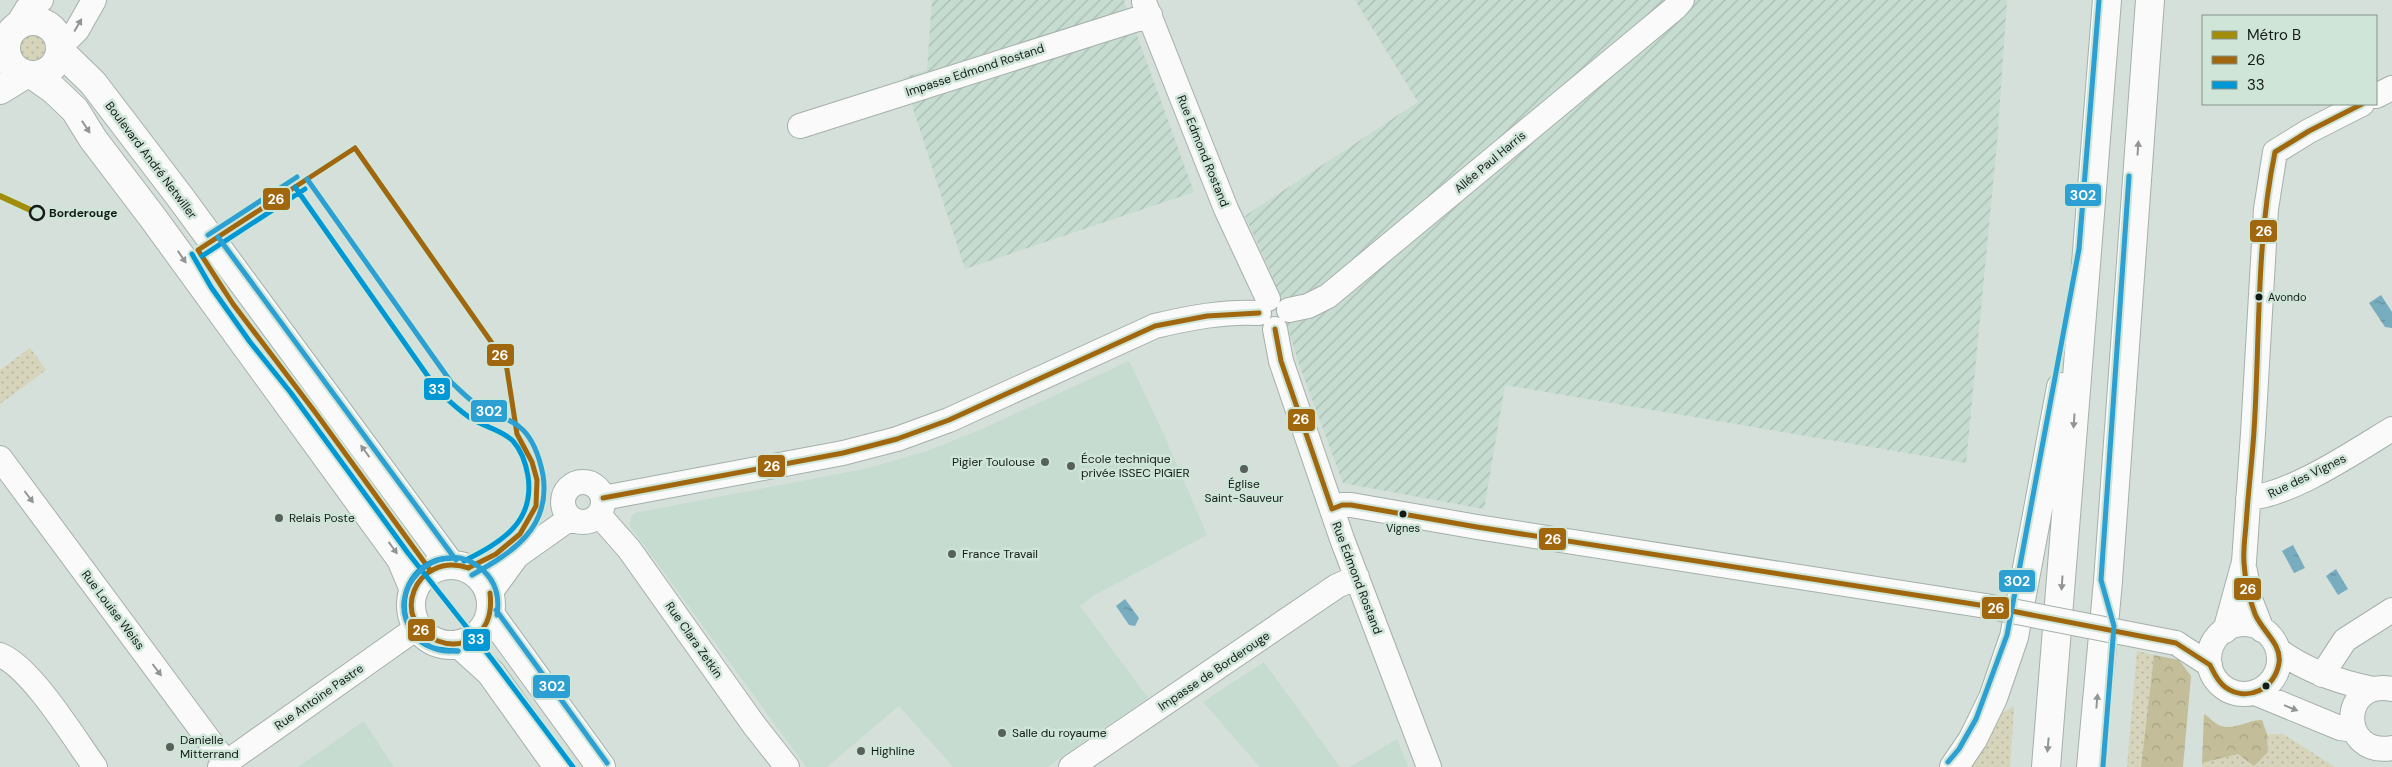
<svg xmlns="http://www.w3.org/2000/svg" width="2392" height="767" font-family="'DM Sans',sans-serif">
	<style>
		.built { fill: #c6dcd0 }
		.industrial { fill: url(#industrial-furrows) }
		.grass { fill: url(#grass-dots) }
		.forest { fill: url(#forest-crowns) }
		.water { fill: url(#water-ripples) }
		.lines { fill: none; stroke-linecap: round; stroke-linejoin: round }
		.street-casing { stroke: #a6b0aa; stroke-width: 26 }
		.secondary-casing { stroke: #a6b0aa; stroke-width: 30 }
		.highway-casing { stroke: #a6b0aa; stroke-width: 30 }
		.street { stroke: #f9faf9; stroke-width: 24 }
		.secondary { stroke: #f9faf9; stroke-width: 28 }
		.highway { stroke: #f9faf9; stroke-width: 28 }
		.street-bridge-casing { stroke: #a6b0aa; stroke-width: 26; stroke-linecap: butt }
		.street-bridge { stroke: #f9faf9; stroke-width: 24 }
		.bus-1-casing { stroke: #cfe5d8; stroke-width: 9 }
		.bus-2-casing { stroke: #cfe5d8; stroke-width: 9 }
		.bus-3-casing { stroke: #cfe5d8; stroke-width: 9 }
		.bus-1 { stroke: #a0670f; stroke-width: 5 }
		.bus-2 { stroke: #0098d4; stroke-width: 5 }
		.bus-3 { stroke: #2c9fd3; stroke-width: 5 }
		.metro-1-casing { stroke: #cfe5d8; stroke-width: 10 }
		.metro-1 { stroke: #a18d09; stroke-width: 6 }
		.oneway { fill: #929693 }
		.stop-dot { fill: #cfe5d8; stroke: #131b17; stroke-width: 2.5 }
		.bus-dot { fill: #131b17; stroke: #cfe5d8; stroke-width: 2 }
		.poi-dot { fill: #57605b; stroke: #cfe5d8; stroke-width: 2 }
		.labels { text-anchor: middle; dominant-baseline: central; stroke-width: 5; stroke-linejoin: round; paint-order: stroke }
		.bus-label { font-size: 11px; fill: #131b17; stroke: #cfe5d8; text-anchor: start }
		.street-label { font-size: 12px; fill: #131b17; stroke: #cfe5d8 }
		.stop-label { font-size: 12px; font-weight: bold; fill: #131b17; stroke: #cfe5d8; text-anchor: start }
		.poi-label { font-size: 12px; fill: #131b17; stroke: #cfe5d8; text-anchor: start }
		.line-badge { stroke: #cfe5d8; stroke-width: 2 }
		.badge-label { font-size: 14px; text-anchor: middle; font-weight: bold; fill: #fff }
	</style>
	<defs>
		<pattern id="industrial-furrows" width="10" height="10" patternUnits="userSpaceOnUse" patternTransform="scale(1.25)"><rect width="10" height="10" fill="#c6dcd0"/><path d="M-1 1l2-2M0 10L10 0M9 11l2-2" fill="none" stroke="#a9bcb2"/></pattern>
		<pattern id="grass-dots" width="8" height="8" patternUnits="userSpaceOnUse" patternTransform="scale(1.25)"><rect width="8" height="8" fill="#d6d4ba"/><path d="M2 2h.1M6 6h.1" fill="none" stroke="#b7b59f" stroke-width="1.8" stroke-linecap="round"/></pattern>
		<pattern id="forest-crowns" width="20" height="18" patternUnits="userSpaceOnUse" patternTransform="scale(1.25)"><rect width="20" height="18" fill="#c3be99"/><path d="M2 6a3 3 0 1 1 6 0M12 15a3 3 0 1 1 6 0" fill="none" stroke="#a7a383"/></pattern>
		<pattern id="water-ripples" width="26" height="14" patternUnits="userSpaceOnUse" patternTransform="scale(1.25)"><rect width="26" height="14" fill="#78adc0"/><path d="M2 4q2-2 4 0t4 0M15 11q2-2 4 0t4 0" fill="none" stroke="#618c9b"/></pattern>
	</defs>
	<rect width="100%" height="100%" fill="#d4e0d9"/>
	<path class="built" d="M1129,361l36,76 42,98 -114,61 -13,10 68,92 -101,69h-94l-54,-61 -72,61h-21l-176,-241 1,-9 4,-4 229,-44 61,-17 57,-23z
		M1264,662l76,105h-80l-57,-65z
		M364,721l30,46h-96z
		M1397,739l11,28h-58z"/>
	<path class="industrial" d="M932,0h192l70,192 -229,77 -62,-191 24,-8z
		M1355,0h652l-10,143 -31,320 -461,-78 -21,124 -141,-26 -45,-122 -27,-88 -26,-57 173,-114z"/>
	<path class="grass" d="M19 48a13 13 0 1 1 26 0a13 13 0 1 1-26 0Z
		M30,348l16,22 -46,34v-34z
		M2137,651l17,4 -13,112h-14z
		M2014,706l-4,61h-39l17,-25 13,-28z
		M2267,734h16l52,33h-133v-4l36,-9 30,-2z"/>
	<path class="forest" d="M2154,655l25,5 12,16 -8,91h-42z
		M2204,714c5,3 11,10 17,12 14,4 27,-6 41,-6l5,14 1,18 -14,14 -16,-12 -36,9z"/>
	<path class="water" d="M2381,295l11,17v16l-7,-1 -16,-24z
		M2293,545l12,23 -11,5 -12,-22z
		M2336,569l12,20 -10,6 -12,-19z
		M1125,599l14,19 -4,8 -6,-1 -13,-19z"/>
	<g class="lines">
		<g class="street-casing">
			<path id="street" d="M1144,2l82,207 42,90
				M16,27l11,-18 14,-9
				M60,47l17,-17 17,-30
				M2376,96l16,-8
				M800,126l350,-111
				M1289,310l19,-4 20,-10 347,-288 7,-8
				M1275,329l6,32 61,178 87,228
				M0,458l226,305
				M563 502a20 20 0 1 1 40 0a20 20 0 1 1-40 0Z
				M603,498l240,-45 54,-14 52,-19 206,-94c34,-8 69,-15 104,-13
				M2248,498c43,-3 106,-46 144,-69
				M1332,509l10,-4h9l126,22 509,79
				M599,515l30,34 125,176 33,42
				M468,568l34,-5 15,-7 48,-34 3,-5
				M2245,571l5,28 12,31
				M490,593l27,-37
				M2209 659a35 35 0 1 1 70 0a35 35 0 1 1-70 0Z
				M2225,631l19,-69 9,-129 13,-224 9,-57 34,-21 53,-27
				M2176,643l34,22
				M2278,650c28,21 61,32 95,39
				M0,655c31,12 74,83 95,112
				M2322,675l23,-35 47,-30
				M2392,689c-53,-10 -53,68 0,59
				M2255,693l85,35 14,2
				M220,767l198,-140
				M1071,767l266,-181 20,-9"/>
		</g>
		<g class="secondary-casing">
			<path id="secondary" d="M6 48a27 27 0 1 1 54 0a27 27 0 1 1-54 0Z
				M60,51l33,32 87,114 270,367
				M33,75l21,15 21,20 18,29 60,79 248,341 13,31
				M0,90l26,-16
				M411 605a40 40 0 1 1 80 0a40 40 0 1 1-80 0Z
				M490,614l111,153
				M459,644l32,29 67,94"/>
		</g>
		<g class="highway-casing">
			<path id="highway" d="M1954,767l19,-28 20,-41 21,-61 47,-250
				M2046,767l61,-767
				M2091,767l17,-186 42,-581"/>
		</g>
		<use href="#street" class="street"/>
		<use href="#secondary" class="secondary"/>
		<use href="#highway" class="highway"/>
		<g class="street-bridge-casing">
			<path id="street-bridge" d="M1986,606l190,37"/>
		</g>
		<use href="#street-bridge" class="street-bridge"/>
		<g class="bus-1-casing">
			<path id="bus-1" d="M355,148l151,215 11,71 15,28 5,18 -1,26 -16,28 -24,20 -28,14
				M198,250l35,54 82,108 115,158
				M198,250l157,-102
				M1275,329l6,32 51,148
				M603,498l240,-45 54,-14 52,-19 206,-94 52,-10 52,-3
				M1332,509l10,-4h9l126,22 509,79 190,37 34,22
				M469,568c-55,-18 -81,54 -31,73 13,5 25,4 36,-4 15,-10 18,-27 16,-44
				M2210,665c4,8 7,16 15,22 22,16 50,2 54,-24 3,-19 -17,-32 -24,-49 -6,-16 -10,-34 -11,-51 -1,-13 1,-26 2,-38 2,-32 6,-63 8,-94 6,-93 2,-188 21,-279l34,-21 53,-27"/>
		</g>
		<g class="bus-2-casing">
			<path id="bus-2" d="M295,187l144,205c11,9 21,20 33,27 13,8 30,11 41,22 8,9 13,23 15,35 7,47 -27,66 -64,85
				M192,254l19,33 39,55 41,51 117,160 83,105 82,109
				M202,256l103,-67
				M457,558c-7,0 -16,0 -23,3 -31,12 -40,54 -16,78 11,11 26,11 40,12"/>
		</g>
		<g class="bus-3-casing">
			<path id="bus-3" d="M307,179l144,203c9,8 18,18 29,25 14,8 31,11 43,23 11,11 17,30 20,45 8,53 -30,77 -71,100
				M208,235l89,-58
				M218,237l238,323
				M496,610l111,153
				M458,651c-6,0 -13,1 -19,-1 -10,-2 -18,-10 -25,-17 -34,-41 24,-98 65,-66 16,12 21,29 18,48
				M1948,762l11,-13 17,-30 31,-84 72,-386 20,-249
				M2103,766l11,-140 -13,-46 28,-404"/>
		</g>
		<use href="#bus-1" class="bus-1"/>
		<use href="#bus-2" class="bus-2"/>
		<use href="#bus-3" class="bus-3"/>
		<g class="metro-1-casing">
			<path id="metro-1" d="M0,196l37,17"/>
		</g>
		<use href="#metro-1" class="metro-1"/>
	</g>
	<defs><path id="oneway-solid" d="M-6-.8H1V-3.2L6.5 0L1 3.2V.8H-6Z" transform="scale(1.25)"/></defs>
	<g class="oneway">
		<use href="#oneway-solid" transform="translate(78 25) rotate(-60)"/>
		<use href="#oneway-solid" transform="translate(86 127) rotate(57)"/>
		<use href="#oneway-solid" transform="translate(2138 148) rotate(-86)"/>
		<use href="#oneway-solid" transform="translate(182 257) rotate(56)"/>
		<use href="#oneway-solid" transform="translate(2074 421) rotate(94)"/>
		<use href="#oneway-solid" transform="translate(365 451) rotate(-126)"/>
		<use href="#oneway-solid" transform="translate(29 497) rotate(53)"/>
		<use href="#oneway-solid" transform="translate(393 548) rotate(54)"/>
		<use href="#oneway-solid" transform="translate(2062 583) rotate(94)"/>
		<use href="#oneway-solid" transform="translate(157 670) rotate(53)"/>
		<use href="#oneway-solid" transform="translate(2097 701) rotate(-85)"/>
		<use href="#oneway-solid" transform="translate(2291 708) rotate(22)"/>
		<use href="#oneway-solid" transform="translate(2048 745) rotate(95)"/>
	</g>
	<circle class="stop-dot" cx="37" cy="213" r="7"/>
	<g class="bus-dot">
		<circle cx="2259" cy="297" r="4.5"/>
		<circle cx="1403" cy="514" r="4.5"/>
		<circle cx="2266" cy="686" r="4.5"/>
	</g>
	<g class="poi-dot">
		<circle cx="1045" cy="462" r="5"/>
		<circle cx="1071" cy="466" r="5"/>
		<circle cx="1244" cy="469" r="5"/>
		<circle cx="279" cy="518" r="5"/>
		<circle cx="952" cy="554" r="5"/>
		<circle cx="1002" cy="733" r="5"/>
		<circle cx="170" cy="747" r="5"/>
		<circle cx="861" cy="751" r="5"/>
	</g>
	<g class="labels">
		<g class="bus-label">
			<text x="2268" y="297">Avondo</text>
			<text x="1403" y="528" text-anchor="middle">Vignes</text>
		</g>
		<g class="street-label">
			<text transform="translate(975 70) rotate(-18)">Impasse Edmond Rostand</text>
			<text transform="translate(1203 151) rotate(68)">Rue Edmond Rostand</text>
			<text transform="translate(151 160) rotate(53)">Boulevard André Netwiller</text>
			<text transform="translate(1490 162) rotate(-40)">Allée Paul Harris</text>
			<text transform="translate(2307 476) rotate(-26)">Rue des Vignes</text>
			<text transform="translate(1357 578) rotate(69)">Rue Edmond Rostand</text>
			<text transform="translate(113 610) rotate(53)">Rue Louise Weiss</text>
			<text transform="translate(694 640) rotate(55)">Rue Clara Zetkin</text>
			<text transform="translate(1214 671) rotate(-34)">Impasse de Borderouge</text>
			<text transform="translate(319 697) rotate(-35)">Rue Antoine Pastre</text>
		</g>
		<g class="stop-label">
			<text x="49" y="213">Borderouge</text>
		</g>
		<g class="poi-label">
			<text x="1081" y="459">École technique<tspan x="1081" dy="14">privée ISSEC PIGIER</tspan></text>
			<text x="1035" y="462" text-anchor="end">Pigier Toulouse</text>
			<text x="1244" y="484" text-anchor="middle">Église<tspan x="1244" dy="14">Saint-Sauveur</tspan></text>
			<text x="289" y="518">Relais Poste</text>
			<text x="962" y="554">France Travail</text>
			<text x="1012" y="733">Salle du royaume</text>
			<text x="180" y="740">Danielle<tspan x="180" dy="14">Mitterrand</tspan></text>
			<text x="871" y="751">Highline</text>
		</g>
	</g>
	<g class="line-badge">
		<rect x="2064" y="183" width="38" height="24" rx="5" fill="#2c9fd3"/>
		<rect x="262" y="187" width="29" height="24" rx="5" fill="#a0670f"/>
		<rect x="2249" y="219" width="29" height="24" rx="5" fill="#a0670f"/>
		<rect x="486" y="343" width="29" height="24" rx="5" fill="#a0670f"/>
		<rect x="423" y="377" width="28" height="24" rx="5" fill="#0098d4"/>
		<rect x="470" y="399" width="38" height="24" rx="5" fill="#2c9fd3"/>
		<rect x="1287" y="408" width="29" height="24" rx="5" fill="#a0670f"/>
		<rect x="757" y="454" width="29" height="24" rx="5" fill="#a0670f"/>
		<rect x="1538" y="527" width="29" height="24" rx="5" fill="#a0670f"/>
		<rect x="1998" y="569" width="38" height="24" rx="5" fill="#2c9fd3"/>
		<rect x="2233" y="577" width="29" height="24" rx="5" fill="#a0670f"/>
		<rect x="1981" y="596" width="29" height="24" rx="5" fill="#a0670f"/>
		<rect x="407" y="618" width="29" height="24" rx="5" fill="#a0670f"/>
		<rect x="462" y="628" width="29" height="24" rx="5" fill="#0098d4"/>
		<rect x="532" y="674" width="39" height="25" rx="5" fill="#2c9fd3"/>
	</g>
	<g class="badge-label">
		<text x="2083" y="200">302</text>
		<text x="276" y="204">26</text>
		<text x="2264" y="236">26</text>
		<text x="500" y="360">26</text>
		<text x="437" y="394">33</text>
		<text x="489" y="416">302</text>
		<text x="1301" y="424">26</text>
		<text x="772" y="471">26</text>
		<text x="1553" y="544">26</text>
		<text x="2017" y="586">302</text>
		<text x="2248" y="594">26</text>
		<text x="1996" y="613">26</text>
		<text x="421" y="635">26</text>
		<text x="476" y="644">33</text>
		<text x="552" y="691">302</text>
	</g>
	<rect x="2202" y="15" width="175" height="90" fill="#cfe5d8" stroke="#84948b"/>
	<rect x="2212" y="31" width="25" height="8" fill="#a18d09" stroke="#84948b"/>
	<text x="2247" y="40" font-size="15" fill="#131b17">Métro B</text>
	<rect x="2212" y="56" width="25" height="8" fill="#a0670f" stroke="#84948b"/>
	<text x="2247" y="65" font-size="15" fill="#131b17">26</text>
	<rect x="2212" y="81" width="25" height="8" fill="#0098d4" stroke="#84948b"/>
	<text x="2247" y="90" font-size="15" fill="#131b17">33</text>
</svg>
